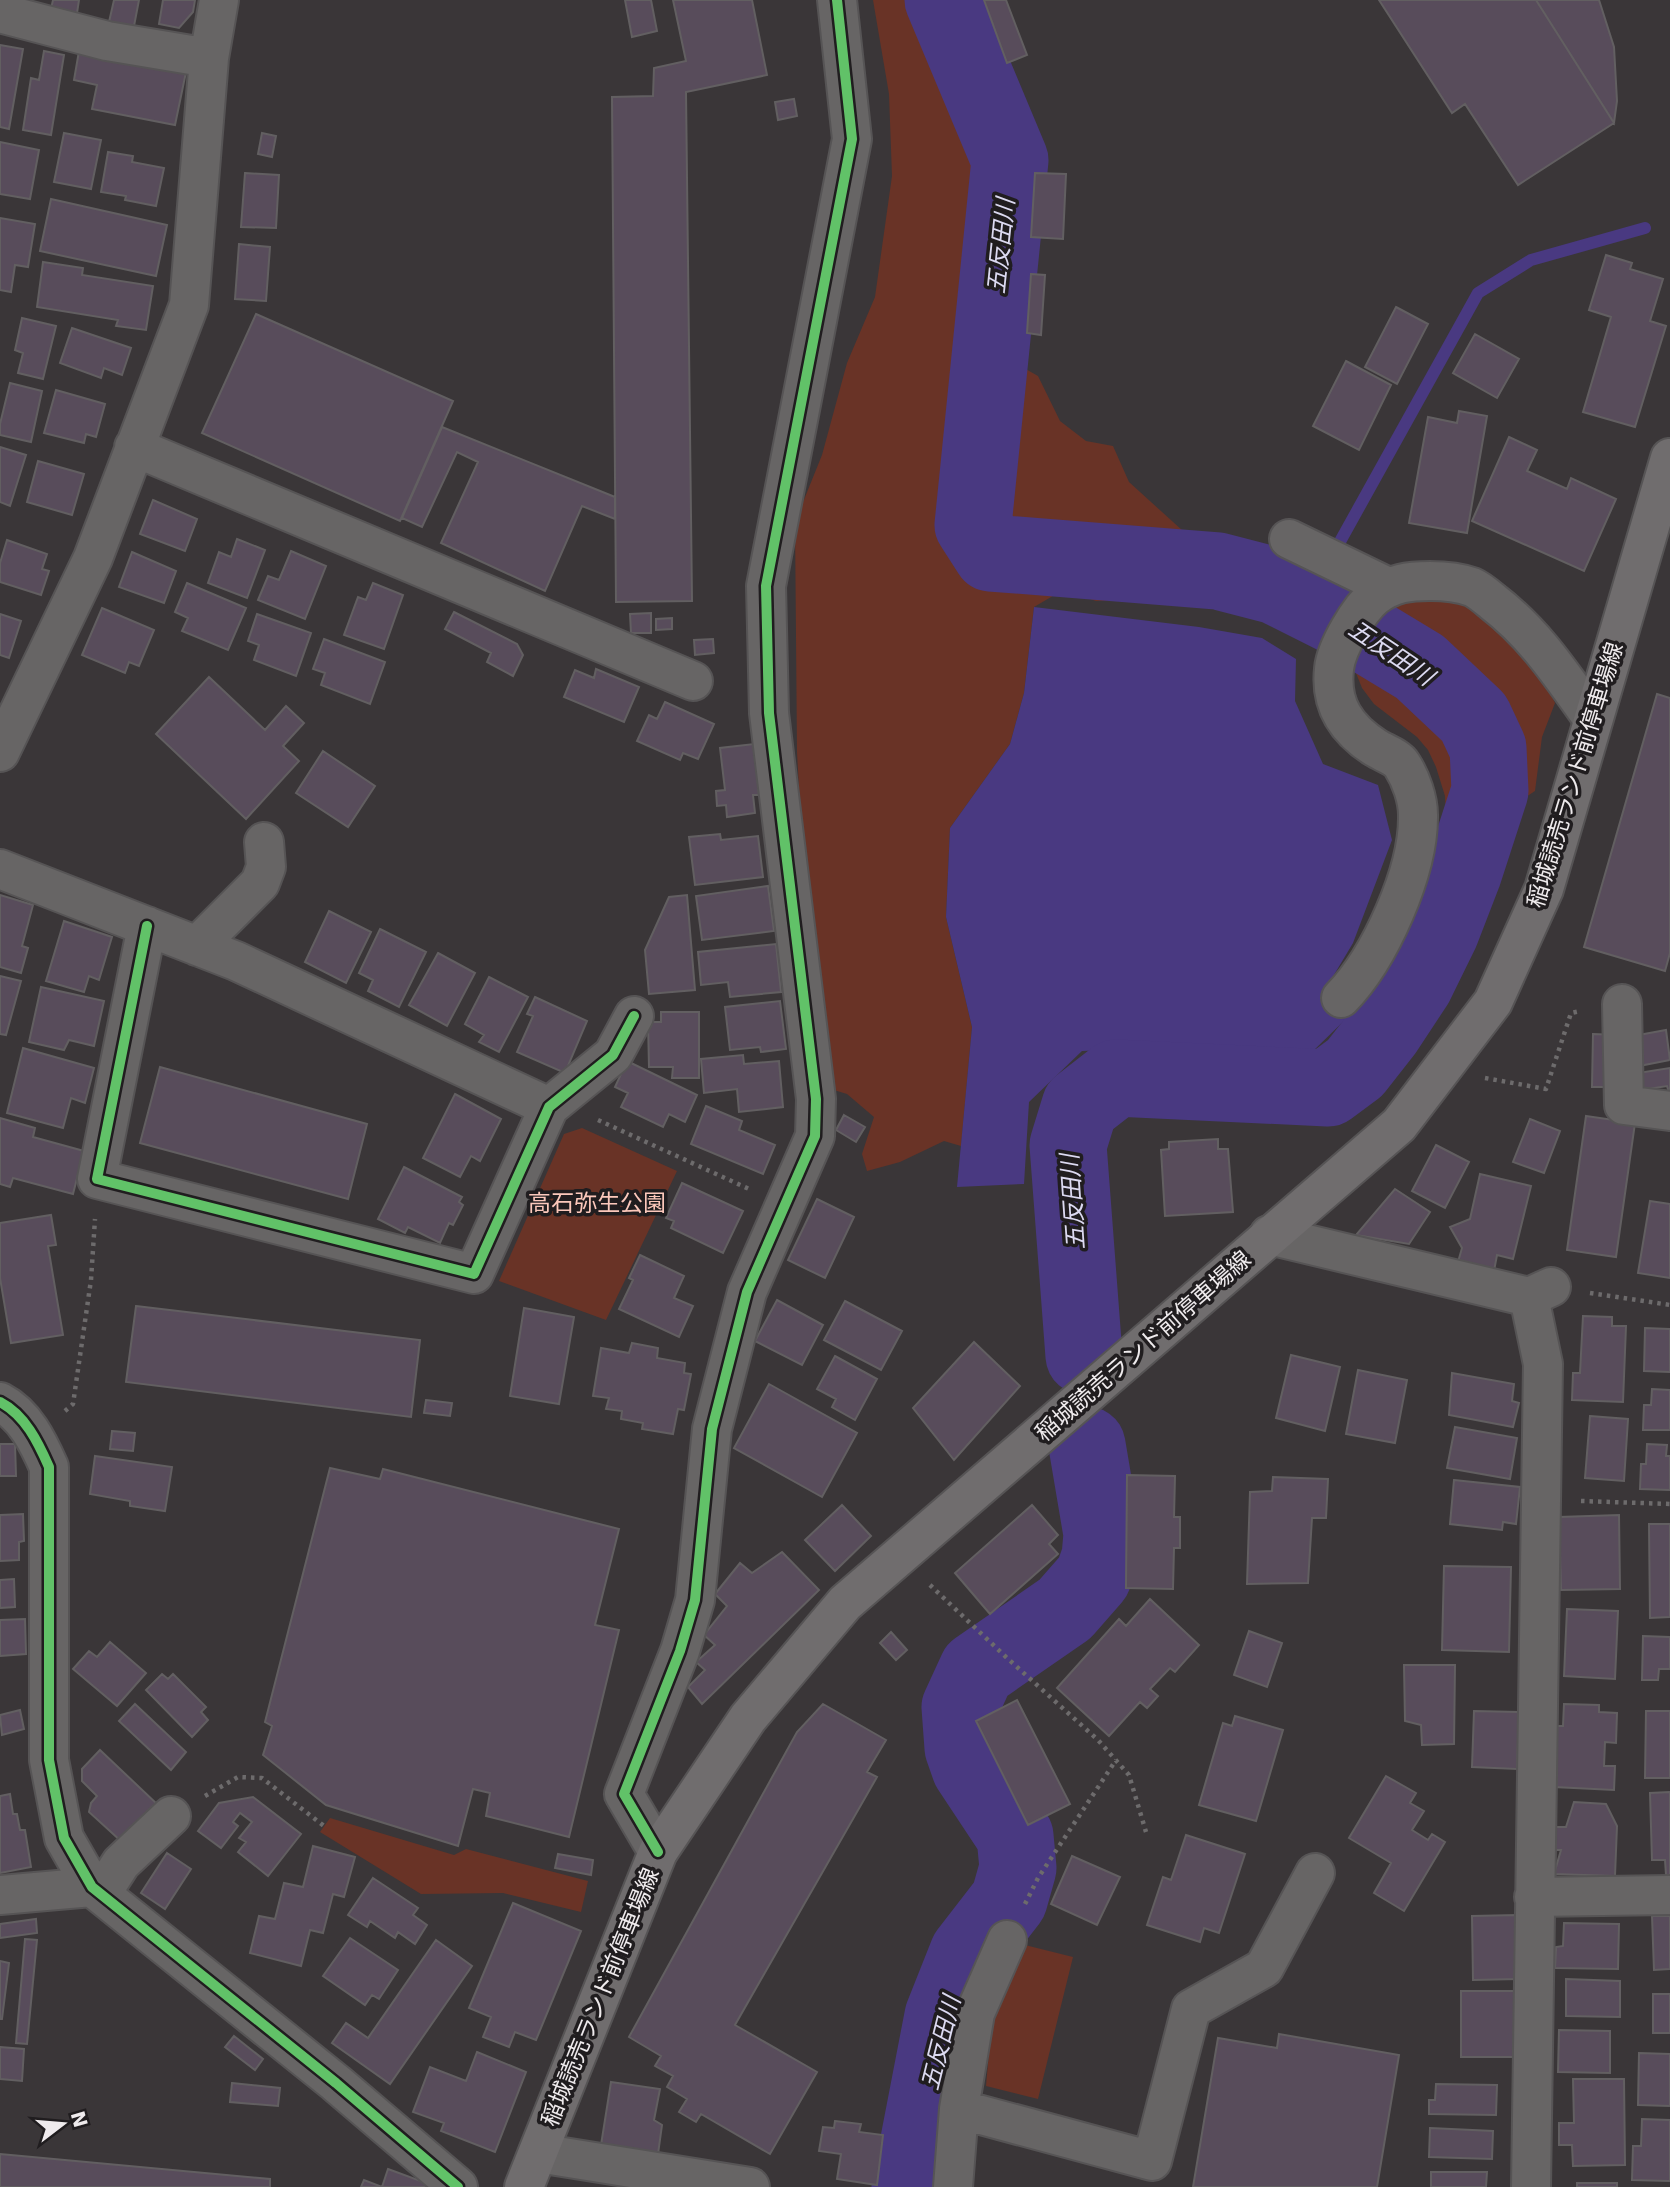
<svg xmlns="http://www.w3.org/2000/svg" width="1670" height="2187" font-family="'DejaVu Sans','Noto Sans JP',sans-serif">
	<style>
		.green { fill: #693326 }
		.water { fill: #493981 }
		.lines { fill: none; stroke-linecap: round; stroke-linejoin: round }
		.stream { stroke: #493981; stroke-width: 12 }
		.river { stroke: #493981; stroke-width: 77 }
		.building { fill: #584c5b; stroke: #625f61; stroke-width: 2 }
		.minor-casing { stroke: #565455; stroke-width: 42 }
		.major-casing { stroke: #565455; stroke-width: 42 }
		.path { stroke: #6d6b6c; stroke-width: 4.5; stroke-dasharray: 3.5 5; stroke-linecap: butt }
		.minor { stroke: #676565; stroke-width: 38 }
		.major { stroke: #706d6e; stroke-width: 38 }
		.cycleway-casing { stroke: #201d1f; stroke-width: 15 }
		.cycleway { stroke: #61c268; stroke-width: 10 }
		.labels { text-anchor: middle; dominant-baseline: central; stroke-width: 7; stroke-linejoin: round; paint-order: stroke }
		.street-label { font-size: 23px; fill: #efebed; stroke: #201d1f }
		.park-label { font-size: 23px; fill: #fcc8bb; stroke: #201d1f }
		.water-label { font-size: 24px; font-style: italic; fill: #dcdaf1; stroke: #201d1f }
	</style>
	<rect width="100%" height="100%" fill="#3a3638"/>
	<path class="green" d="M873,0h87l43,111 10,14 -12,230 37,21 22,45 26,20 27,5 16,36 54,49 85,23 3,59 -47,-3 -66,-12 -62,3 -33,-11 -29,17 -10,86 -14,51 -60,84 -4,89 26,110 -11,119 -17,-5 -44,21 -33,9 -5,-17 12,-37 -27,-23 -23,-7 -20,-208 -7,-127 -2,-230 27,-67 25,-92 28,-66 17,-121 -3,-82z
		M1401,594l56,7 28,14 51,50 19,38 -13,34 -7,54 -12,8 -8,35 -10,-6 -10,11 -49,-21 -1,-22 -9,-29 -8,-17 -11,-13 -43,-33 -12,-16 -6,-15 -1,-21 24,-41z
		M582,1128l95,43 -71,149 -107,-39 65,-147z
		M330,1818l124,37 12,-6 122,32 -7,31 -78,-19 -82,1 -101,-62z
		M1021,1944l52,13 -35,142 -52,-13 5,-57z"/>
	<path class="water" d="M1034,607l165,20 63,11 34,21 -1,42 28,63 55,21 14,55 -39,103 -31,52 27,21 -37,36 -127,-5 -103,4 -53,51 -5,82 -67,3 15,-160 -26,-110 4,-89 60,-84 14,-51z"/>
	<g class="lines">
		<path class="stream" d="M1307,601l171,-308 53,-33 114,-32"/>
		<path class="river" d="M943,0l67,160 -37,365 18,28 227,18 58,15 58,29 86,52 54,51 14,30 2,43 -27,83 -22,57 -26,53 -31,47 -29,37 -27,20 -212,-10 -36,28 -12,39 16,211
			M910,2187l33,-171 25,-63 41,-53 9,-32 -3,-32 -45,-68 -7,-20 -3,-41 17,-37 88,-61 28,-32 7,-20 2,-23 -15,-89"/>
	</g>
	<path class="building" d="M53,0h26l-2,13 -26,-4z
		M114,0h25l-5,26 -25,-4z
		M163,0h32l-2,12 -14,16 -20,-4z
		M625,0h26l6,31 -25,6z
		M673,0h79l15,75 -81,17 6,509 -76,1 -4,-505 41,-1 1,-28 32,-7z
		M984,0h22l21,55 -20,8z
		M1379,0h157l78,123 -96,62 -53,-81 -13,9z
		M1536,0h63l15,47 3,54 -3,22z
		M0,45l23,4 -14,80 -9,-2z
		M44,51l20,4 -13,80 -28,-5 8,-52 8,2z
		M79,51l107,21 -11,53 -83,-16 5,-24 -23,-5z
		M794,99l3,17 -19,4 -3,-18z
		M64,133l37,7 -10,49 -37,-7z
		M262,133l14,3 -4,21 -14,-3z
		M0,142l39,8 -9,49 -30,-5z
		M108,152l25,4 -1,6 32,6 -8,38 -31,-6 1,-4 -25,-4z
		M245,173l34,2 -3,53 -35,-1z
		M1035,173l31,1 -3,65 -32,-2z
		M51,199l116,26 -11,51 -116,-25z
		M0,218l35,6 -7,43 -13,-2 -4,27 -11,-2z
		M239,244l31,3 -4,54 -31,-2z
		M1606,255l26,8 -2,6 33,10 -13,42 16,5 -31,101 -52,-15 28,-95 -22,-7z
		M43,262l40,6 -1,7 71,11 -7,44 -30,-4 2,-6 -81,-13z
		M1031,274l14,1 -4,60 -14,-2z
		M1396,307l32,17 -31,60 -32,-17z
		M256,314l197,87 -53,120 -198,-88z
		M22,318l34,8 -13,53 -25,-6 5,-20 -8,-3z
		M72,328l59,20 -9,27 -18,-7 -3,10 -41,-15z
		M1475,334l44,25 -22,39 -44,-25z
		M1346,361l45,24 -32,65 -46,-24z
		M10,383l32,8 -11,51 -31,-7v-11z
		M56,390l49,14 -9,33 -10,-3 -2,9 -40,-10z
		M1459,411l28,5 -20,117 -58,-10 19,-106 29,6z
		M442,427l173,70v22l-33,-13 -37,85 -104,-48 37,-81 -21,-10 -35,75 -20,-9z
		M1509,437l28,13 -10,21 40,18 4,-11 45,21 -32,72 -112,-50z
		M0,447l26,8 -16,51 -10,-4z
		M38,461l46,13 -12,41 -45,-13z
		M153,500l44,19 -12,32 -45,-17z
		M237,539l28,11 -18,48 -39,-15 11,-31 12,5z
		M7,540l40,14 -5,15 7,2 -8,24 -41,-13v-19z
		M291,551l35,15 -21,53 -47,-19 10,-24 11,4z
		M132,552l44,19 -12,32 -45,-16z
		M187,583l59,25 -18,42 -46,-19 6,-13 -13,-6z
		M373,583l30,12 -19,54 -40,-14 14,-38 8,3z
		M102,608l52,22 -15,36 -10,-4 -4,11 -43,-18z
		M454,612l63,32 6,11 -10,21 -26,-14 4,-9 -46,-24z
		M651,613v20h-20l-1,-19z
		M0,614l21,7 -12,37 -9,-3z
		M257,614l54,19 -15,43 -42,-16 5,-15 -11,-4z
		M672,618v11l-16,1v-11z
		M324,639l61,23 -15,42 -49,-19 4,-12 -12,-4z
		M713,639l1,14 -19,2 -1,-15z
		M596,669l43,18 -15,35 -60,-25 11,-27 19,8z
		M209,677l56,53 21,-24 18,17 -21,23 16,15 -53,58 -90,-85z
		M1657,694l13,4v255l-5,18 -81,-24z
		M665,702l49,22 -16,35 -15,-6 -3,7 -43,-19 12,-26 8,4z
		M754,744l5,51h-6l2,18 -28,4 -1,-12 -9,1 -1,-15 9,-1 -5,-42z
		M323,751l52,35 -27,41 -52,-34z
		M720,834l1,6 37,-4 5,41 -68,8 -6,-48z
		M768,886l6,45 -72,9 -6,-44z
		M0,895l33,10 -11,41 6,2 -7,25 -21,-6z
		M687,895l8,95 -46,4 -4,-44 24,-53z
		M329,911l42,21 -25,51 -41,-21z
		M64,921l48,16 -13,43 -10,-4 -5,16 -38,-11z
		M380,929l46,23 -27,55 -31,-16 5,-11 -14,-7z
		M776,944l5,48 -51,5 -2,-15 -27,3 -3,-33z
		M438,953l37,20 -28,53 -38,-21z
		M0,976l21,5 -15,54 -6,-1z
		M489,977l39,20 -29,55 -20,-10 5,-7 -19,-11z
		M41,987l63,14 -10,45 -25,-6 -5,10 -35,-8z
		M535,997l52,24 -22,52 -48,-21 16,-36 -6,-2z
		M780,1001l6,48 -25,3 -1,-5 -30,3 -5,-43z
		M661,1012h38v66h-27l1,-11h-24l-1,-45h13z
		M1666,1030l4,30 -31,6 -6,-30z
		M1593,1034l24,1 -1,52h-24z
		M23,1048l71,20 -9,35 -14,-5 -8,30 -56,-15z
		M743,1055l1,9 35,-3 4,46 -44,5 -2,-23 -33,4 -3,-34z
		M627,1061l70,34 -12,27 -16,-8 -6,13 -42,-20 7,-14 -13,-6z
		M160,1067l207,57 -19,75 -208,-56z
		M1670,1068v28l-3,-10 -26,4 -3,-17z
		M455,1094l46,25 -21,42 -9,-5 -11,21 -37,-19z
		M706,1106l36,15 -3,9 36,15 -12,29 -72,-30z
		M844,1115l21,12 -9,15 -20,-12z
		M1586,1116l49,7 -19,134 -49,-7z
		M0,1118l35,10 -2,9 51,14 -11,43 -60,-16 -3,9 -10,-3z
		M1530,1119l30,12 -16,42 -31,-11z
		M1218,1139v10h10l5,63 -68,4 -4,-66 8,-1v-7z
		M1436,1145l33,17 -24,46 -33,-17z
		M404,1167l58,30 -3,5 4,3 -10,20 -4,-2 -9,20 -32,-16 -3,6 -27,-14z
		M1480,1174l51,12 -18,73 -16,-4 -3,16 -36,-9 4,-14 -12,-21 20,-8z
		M682,1183l61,28 -20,42 -52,-25 3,-7 -8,-3z
		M1395,1189l35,23 -21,32 -53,-9z
		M817,1199l37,18 -29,61 -37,-18z
		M1650,1201l20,3v74l-32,-5z
		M51,1215l5,30 -8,1 15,89 -52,8 -11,-65v-55z
		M640,1255l44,21 -10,22 19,8 -14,31 -60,-28 14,-29 -4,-2z
		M777,1300l46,25 -21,40 -47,-24z
		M845,1301l57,30 -21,39 -57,-30z
		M136,1306l284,34 -9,77 -285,-35z
		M524,1308l50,9 -15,87 -49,-8z
		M1583,1316l29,1v9h14l-3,76 -51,-2 1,-27h7z
		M1645,1328l25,1v43l-26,-1z
		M974,1342l46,44 -66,74 -41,-52z
		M632,1343l26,5 -1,10 28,5 -1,10 7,1 -7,36 -6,-1 -5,25 -31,-5 1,-6 -22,-4 1,-8 -16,-2 3,-11 -16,-2 8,-48 28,5z
		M1291,1355l49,12 -15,64 -49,-13z
		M835,1356l42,23 -22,41 -23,-13 4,-8 -19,-10z
		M1358,1370l49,10 -12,63 -49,-9z
		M1452,1373l62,11 -2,17 7,2 -6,24 -64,-12z
		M769,1384l88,49 -35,64 -88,-49z
		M1652,1389l18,1v40h-27l1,-25h7z
		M426,1400l26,3 -2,13 -26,-3z
		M1590,1416l38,3 -4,62 -39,-3z
		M1455,1427l62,11 -7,41 -63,-11z
		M112,1431l23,2 -2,18 -23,-2z
		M0,1444h15l1,32h-16z
		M1647,1444l20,1 -1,11h4v34l-30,-1 1,-25h5z
		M95,1456l77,11 -7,44 -35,-5v-5l-40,-7z
		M330,1468l50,11 3,-10 236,60 -24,96 24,5 -50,207 -83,-21 4,-23 -17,-4 -15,57 -132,-41 -63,-50 9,-29 -7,-4z
		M1127,1475l48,1 -1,41h6v31h-6l-1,41 -47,-1z
		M1273,1477l55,2 -2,39h-14l-4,65 -61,1 3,-92 22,-1z
		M1454,1480l66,7 -4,37 -13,-2 -1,8 -52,-6z
		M842,1505l29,31 -36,35 -30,-31z
		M1032,1505l26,30 -9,9 9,10 -68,60 -35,-41z
		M23,1514l1,27 -5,1v18l-19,1v-46z
		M1619,1515l1,74 -59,1 -2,-73z
		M1649,1524h21v93l-20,1z
		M782,1552l37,38 -117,114 -14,-17 17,-17 -9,-8 19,-17 -11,-10 23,-29 -12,-12 25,-31 12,10z
		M1444,1566l67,1 -2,85 -67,-2z
		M14,1579l1,28 -15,1v-28z
		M1150,1599l49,46 -24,27 -5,-4 -20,21 8,7 -11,12 -7,-6 -31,34 -52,-48 62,-69 7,7z
		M1567,1609l51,2 -3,68 -51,-3z
		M25,1619l1,35 -26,2v-36z
		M1249,1631l33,12 -15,44 -33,-12z
		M891,1632l16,18 -11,10 -16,-17z
		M1643,1636l27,1v32h-11l-1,11h-16z
		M110,1642l36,31 -29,33 -44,-37 16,-18 8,6z
		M1404,1665h51l-1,79 -32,1 -1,-20 -16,-4z
		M162,1674l6,5 5,-5 33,33 -5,5 7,8 -16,17 -46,-47z
		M1017,1700l53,104 -42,21 -52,-104z
		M135,1704l51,48 -15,18 -52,-49z
		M823,1704l63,36 -19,32 10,5 -142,248 82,47 -47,82 -69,-40 -5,8 -17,-10 8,-13 -20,-12 6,-11 -18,-10 6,-10 -32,-19 168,-305z
		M1564,1704l35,1v7l18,1 -1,30 -11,-1 -1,24h11l-1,24 -60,-3 3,-61h6z
		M20,1710l4,19 -22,6 -2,-20z
		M1474,1711l45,1 -2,57 -45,-2z
		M1646,1711h24v67h-25z
		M1235,1716l48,14 -27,91 -57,-16 24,-82 9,3z
		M100,1750l57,54 -35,38 -33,-30 2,-9 6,-7 -15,-15v-12z
		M1386,1776l30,17 -6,10 14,8 -12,19 16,10 4,-6 13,8 -41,69 -30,-18 17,-30 -42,-25z
		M1670,1792v83h-4l-1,-15h-13l-2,-67z
		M10,1794l3,20h4l3,16h5l6,37 -31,6v-77z
		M253,1797l48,37 -33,42 -30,-24 8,-10 -7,-4 13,-16 -12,-9 -7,9 5,4 -17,22 -23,-17 21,-28z
		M1574,1802l32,2 11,22 -2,50 -61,-2 7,-24h-10l2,-23h13z
		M1186,1835l59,19 -26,79 -15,-5 -4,14 -53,-17 16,-48 8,3z
		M313,1846l42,11 -11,40 -11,-3 -10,39 -13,-3 -9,36 -51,-13 9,-37 16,3 9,-36 19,4z
		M167,1853l24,16 -26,40 -24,-16z
		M558,1854l35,6 -2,15 -36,-7z
		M1072,1856l48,21 -23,48 -46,-21z
		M373,1878l45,30 -5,7 14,10 -12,19 -17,-12 -3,6 -25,-17 -3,6 -19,-12z
		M513,1903l68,28 -45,109 -21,-8 -6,15 -26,-10 8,-20 -22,-9z
		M1517,1915l1,64 -45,1 -1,-64z
		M1652,1916h18v53l-16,1z
		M36,1919l1,14 -37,5v-14z
		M1564,1923l55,1 -1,45 -63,-1 1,-21 7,-1z
		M350,1938l48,32 -19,29 -7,-4 -7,10 -42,-29z
		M25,1939l12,1 -10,104 -11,-1z
		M436,1940l36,26 -82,118 -58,-41 14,-20 22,15z
		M0,1961l9,2 -7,56h-2z
		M1566,1979l54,2v36l-54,-1z
		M1461,1991h54v66h-54z
		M1653,1994h17v39h-17z
		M1559,2030l51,1v42l-52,-1z
		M1279,2034l120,21 -22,132h-184l25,-149 59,10z
		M234,2036l29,23 -8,11 -30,-23z
		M0,2047l24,2 -2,32 -22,-2z
		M477,2052l49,20 -31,80 -54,-21 3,-8 -31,-11 17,-45 36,14z
		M1639,2053l31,1v52l-32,-1z
		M1573,2079h51l1,86 -52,1 -1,-21h-13v-22h15z
		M611,2082l49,7 -6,31 8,5 -4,29 -57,-9z
		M232,2083l48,5 -2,18 -48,-4z
		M1436,2084l61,1 -1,30 -67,-1v-14h6z
		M1642,2119l28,1v61l-38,-1 1,-34h8z
		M835,2121l26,3 -2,8 24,3 -6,50 -40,-6 4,-25 -22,-3 4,-24 11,1z
		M1430,2128l63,3 -1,28 -63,-2z
		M0,2154l270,25v8h-270z
		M388,2169l41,15 -1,3h-67l3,-7 18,7z
		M1431,2172h56l-1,15h-55z
		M1577,2183h40v4h-40z"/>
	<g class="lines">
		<g class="minor-casing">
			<path id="minor" d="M0,13l107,28 102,17
				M134,447l559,234
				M1289,539l99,48
				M0,752l93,-194 96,-253 20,-247 10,-58
				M0,869l236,92 313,146
				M147,926l-50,253 377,95 75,-167 64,-52 21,-39
				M197,946l63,-63 6,-16 -2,-25
				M1341,998c39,-40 78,-127 77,-183 0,-16 -7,-36 -16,-50 -5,-8 -18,-12 -26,-17 -30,-19 -46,-43 -42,-79 2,-21 25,-60 41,-73 18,-13 33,-15 55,-15 14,0 28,1 42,6 7,3 15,10 21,15 43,33 69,74 100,117
				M1622,1004l2,101 46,6
				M1269,1235l260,62 22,-10
				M1529,1297l14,67 -12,823
				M0,1402c25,13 38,40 49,65v293l15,78 28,49 244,196 122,104
				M658,1852l-34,-58 56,-143 15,-51 17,-171 35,-137 68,-156 1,-37 -47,-386 -3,-127 86,-447 -15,-139
				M101,1894l20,-31 50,-47
				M0,1895l92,-8
				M1534,1897l136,-2
				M959,2109l193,52 39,-152 73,-41 51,-95
				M538,2153l212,34
				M953,2187l6,-78 16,-96 32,-73"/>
		</g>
		<g class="major-casing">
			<path id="major" d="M524,2187l134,-335 90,-134 97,-115 554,-478 94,-123 51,-113 126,-431"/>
		</g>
		<path class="path" d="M1485,1078l61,11 25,-76 9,-2
			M598,1120l151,69
			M1590,1293l80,12
			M65,1411l8,-7 18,-124 4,-61
			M1581,1501l89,3
			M930,1585l77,73 91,82 31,35 17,57
			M205,1796l33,-19 24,1 62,48
			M1025,1904l13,-26 78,-118"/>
		<use href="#minor" class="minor"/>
		<use href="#major" class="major"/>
		<g class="cycleway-casing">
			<path id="cycleway" d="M147,926l-50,253 377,95 75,-167 64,-52 21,-39
				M0,1402c25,13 38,40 49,65v293l15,78 28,49 244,196 122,104
				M658,1852l-34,-58 56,-143 15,-51 17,-171 35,-137 68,-156 1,-37 -47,-386 -3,-127 86,-447 -15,-139"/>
		</g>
		<use href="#cycleway" class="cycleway"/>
	</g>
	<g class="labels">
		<g class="street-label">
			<text transform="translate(1575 775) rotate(-73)">稲城読売ランド前停車場線</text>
			<text transform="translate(1143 1346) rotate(-41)">稲城読売ランド前停車場線</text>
			<text transform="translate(600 1997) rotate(-68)">稲城読売ランド前停車場線</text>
		</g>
		<g class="park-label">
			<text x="597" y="1203">高石弥生公園</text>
		</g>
		<g class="water-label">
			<text transform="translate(1001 246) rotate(-84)">五反田川</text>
			<text transform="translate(1391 653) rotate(34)">五反田川</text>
			<text transform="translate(1073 1202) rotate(-94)">五反田川</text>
			<text transform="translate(941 2043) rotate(-76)">五反田川</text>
		</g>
	</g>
	<g transform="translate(63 2124) rotate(74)" stroke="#201d1f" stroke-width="5" paint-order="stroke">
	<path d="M0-5L12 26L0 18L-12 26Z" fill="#efebed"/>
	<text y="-10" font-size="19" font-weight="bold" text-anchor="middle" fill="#efebed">N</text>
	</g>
</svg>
